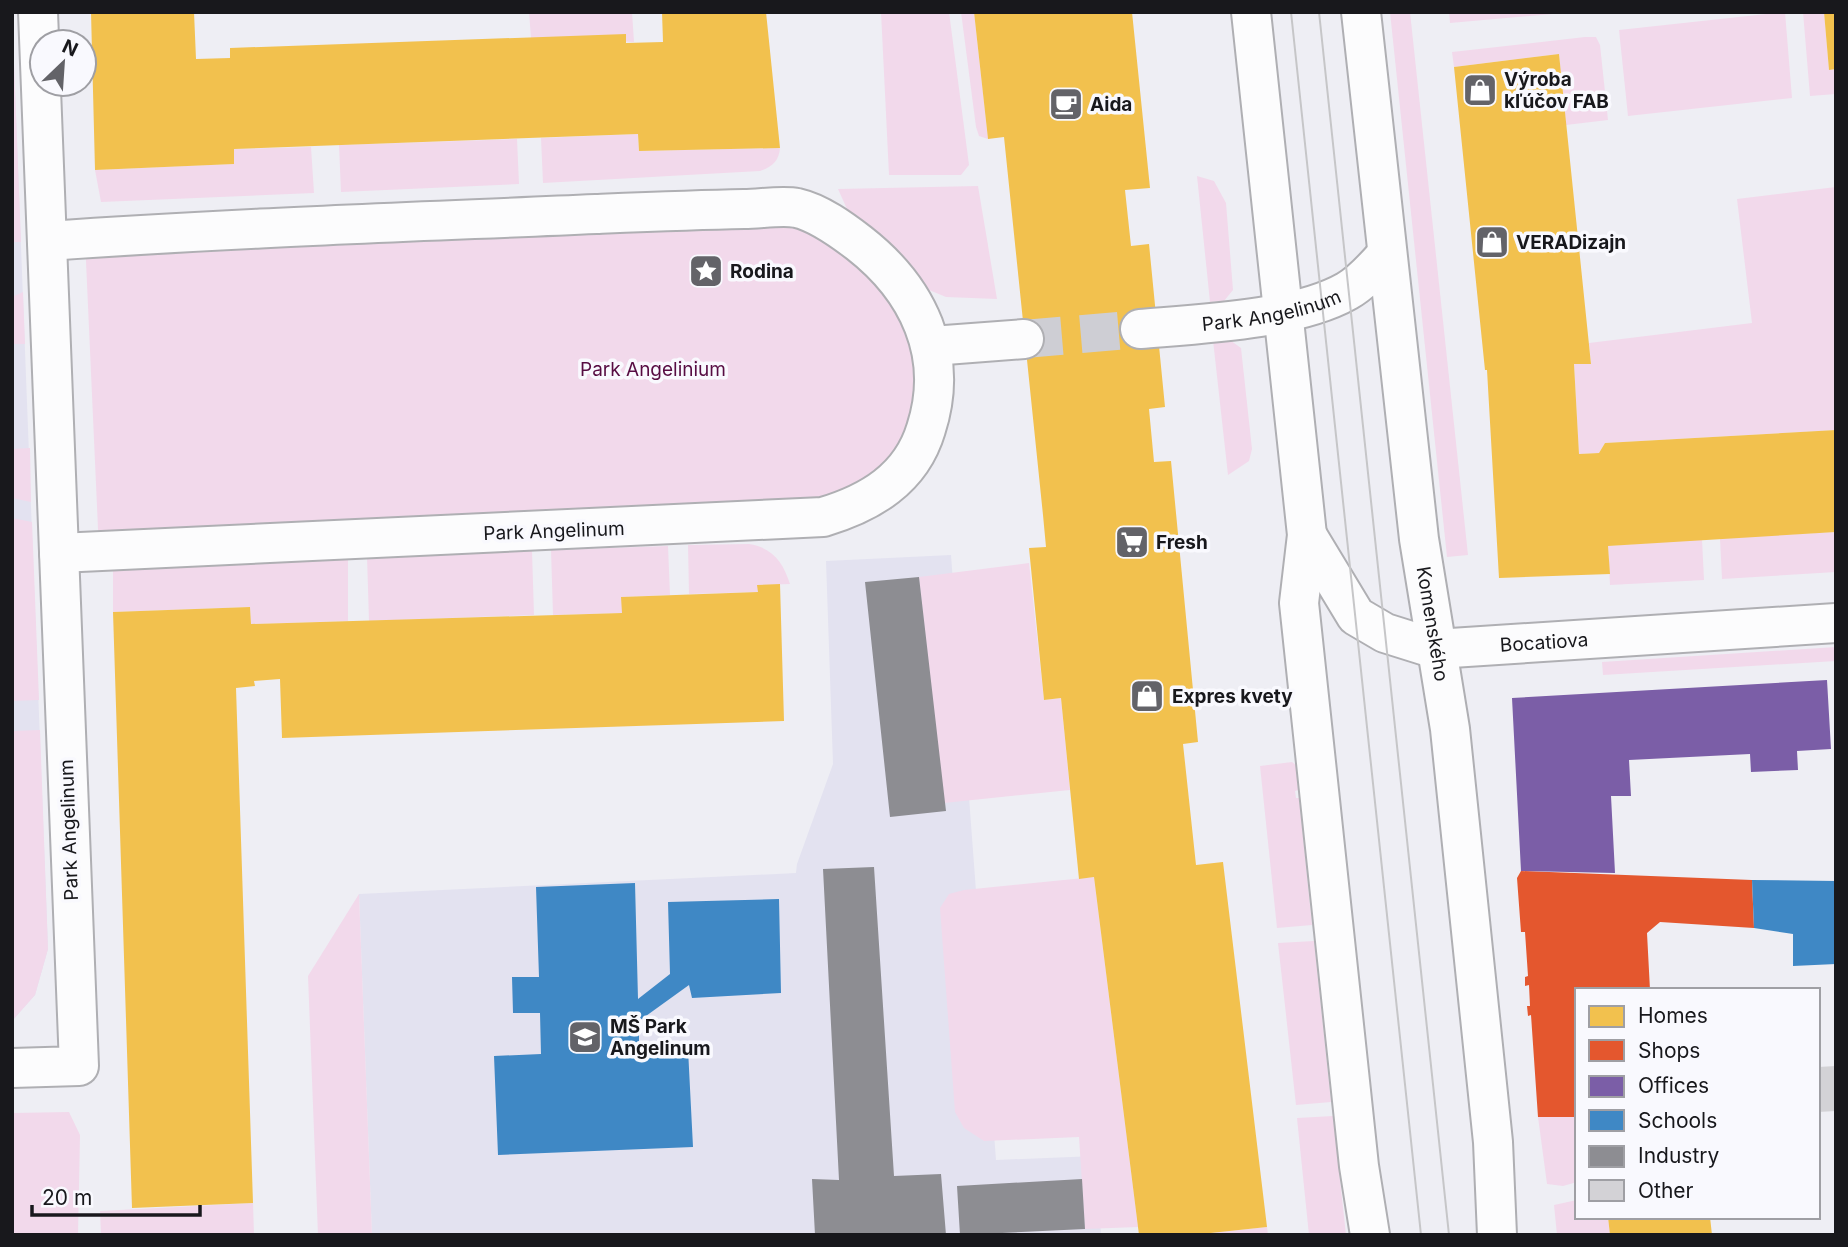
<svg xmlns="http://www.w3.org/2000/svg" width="1848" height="1247" font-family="Inter,sans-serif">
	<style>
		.built { fill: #e3e2f0 }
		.green { fill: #f2d9eb }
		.homes { fill: #f2c14e }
		.shops { fill: #e4572e }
		.offices { fill: #7b5ea7 }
		.schools { fill: #3f88c5 }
		.industry { fill: #8d8d92 }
		.building { fill: #d3d2d6 }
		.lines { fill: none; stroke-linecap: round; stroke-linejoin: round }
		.minor-tunnel { stroke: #ceced4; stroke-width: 38; stroke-dasharray: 38 19; stroke-linecap: butt }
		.minor-casing { stroke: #afafb3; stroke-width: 42 }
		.minor { stroke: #fcfcfd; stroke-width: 38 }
		.tram { stroke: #c6c6c8; stroke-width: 2 }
		.labels { text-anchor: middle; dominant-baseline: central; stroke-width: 7; stroke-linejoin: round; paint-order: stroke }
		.poi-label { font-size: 19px; font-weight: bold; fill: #18181c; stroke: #f9f9fe; text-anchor: start }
		.street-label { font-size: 19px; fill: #18181c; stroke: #f9f9fe }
		.park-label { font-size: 19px; fill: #570c42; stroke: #f9f9fe }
	</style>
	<rect width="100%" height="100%" fill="#eeeef4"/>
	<path class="built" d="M12,12l36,937 -13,46 -23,26z
		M951,555l45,605 100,-4 5,79h-729l-13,-341 437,-21 1,-9 36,-100 -7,-203z"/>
	<path class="green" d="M12,12l9,230h-9z
		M529,12h103l2,30 -103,-4z
		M881,12h68l20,153 -8,10h-72z
		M961,12h13l14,127 -9,-3 -3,-9z
		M1390,12h20l58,543 -21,2z
		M1449,12h126l-125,11z
		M1785,12l7,86 -164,18 -9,-86z
		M1803,12h21l5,58 7,-1v25l-26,2z
		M1585,37h11l4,8 8,75 -42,5 -7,-71 -105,13 -2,-15z
		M638,134l1,17 141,-3c-1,13 -8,19 -20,23l-217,12 -2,-45z
		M517,139l2,45 -178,8 -2,-47z
		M311,147l3,46 -213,9 -6,-32 138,-6 1,-15z
		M1197,176l17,5 12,22 7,87 -9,11 -14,1z
		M978,186l19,113 -51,-2 -17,-7 -19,-24 -63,-57 -9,-20z
		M1836,187v243l-231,13 -6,10 -20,1 -5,-90 17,-1 -2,-20 163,-20 -15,-124z
		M797,208l71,41 67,130 -61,119 -775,53 -14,-312z
		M23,292l2,52h-13v-47z
		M1227,338l14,10 11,101 -3,12 -21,14 -15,-135z
		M30,448l1,54 -19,-4v-49z
		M12,518l20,4 7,178 -27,1z
		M1836,532v40l-114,7 -2,-41z
		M1702,539l2,41 -94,5 -2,-39z
		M749,544c24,4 34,18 41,40l-32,1v7l-69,2 -1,-49z
		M668,546l2,49 -48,2v16l-69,2 -2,-65z
		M532,551l2,64 -165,6 -2,-65z
		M348,556v65l-97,3 -1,-17 -137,5v-41l4,-6z
		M1029,563l15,137 17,-2 9,92 -126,13 -25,-226z
		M1836,647v14l-233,14 -1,-13z
		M40,730l8,219 -13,46 -23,26v-290z
		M1292,762l4,3 2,25 -3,1 1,7h3l13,127 -35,3 -17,-162z
		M1094,877l44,350 -53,2 -6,-92 -95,4 -20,-13 -9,-16 -15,-204 9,-14 15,-4z
		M359,894l13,341h-54l-10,-259z
		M1314,941l17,161 -35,3 -18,-162z
		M69,1112l11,23 -2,100h-66v-122z
		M1333,1116l13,119h-37l-12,-117z
		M1538,1117h39v65l-14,4 -16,-2z
		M1577,1200v17h31l2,18h-53l-3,-30z
		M253,1203l1,32h-153l-1,-24z
		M1267,1227l1,8h-76z"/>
	<path class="homes" d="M91,12h103l2,47 34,-1v-10l396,-14v9l37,-1 -1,-30h104l14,136 -141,3 -1,-17 -404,15v15l-139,6z
		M974,12h158l18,176 -25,2 6,56 18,-2 16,163 -16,2 5,53 17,-1 27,281 -15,2 13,121 27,-3 44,365 -75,8h-53l-45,-358 -15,2 -18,-181 -17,2 -15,-152 17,-1 -3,-32 -39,-378 -16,2z
		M1824,12h12v57l-7,1z
		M1559,54l32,310h-17l5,90 20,-1 6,-10 231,-13v102l-228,14 2,28 -111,4 -12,-208h-2l-31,-303z
		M780,584l4,137 -502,17 -2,-59 -26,2 1,5 -19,2 17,515 -121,5 -19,-596 137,-5 1,17 371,-11 -1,-16 137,-5 -1,-7z
		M1608,1217h102l2,18h-102z"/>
	<path class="shops" d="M1521,871l231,9 2,48 -94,-6 -13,11 3,57h-73v127h-39l-7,-102 -3,1 -1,-10h3l-1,-21 -4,1v-9l3,-1 -3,-44h-4l-4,-54z"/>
	<path class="offices" d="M1827,680l4,69 -34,2 1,19 -47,2 -1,-18 -121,6 2,36h-20l4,77 -94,-2 -9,-173z"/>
	<path class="schools" d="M1752,880l84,1v83l-43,2v-32l-39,-6z
		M635,883l3,116 32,-25 -2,-72 111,-3 2,94 -89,5 -3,-13 -50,36v29l49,-1 5,98 -195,8 -4,-99 47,-2 -1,-41h-27l-1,-36h27l-3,-90z"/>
	<path class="industry" d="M919,577l27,234 -56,6 -25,-235z
		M874,867l20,309 47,-2 5,61h-131l-3,-56 27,1 -16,-311z
		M1082,1179l3,50 -125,6 -3,-49z"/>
	<path class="building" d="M1836,1066v45l-18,1v-45z"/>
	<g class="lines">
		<path class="minor-tunnel" d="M1024,339l116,-10"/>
		<g class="minor-casing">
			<g id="minor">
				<path d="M1251,12l56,523 -8,68 60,563 11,69"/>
				<path id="s1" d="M1361,12l58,527 31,190 43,413 4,93"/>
				<path d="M47,241c183,-13 366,-19 549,-27 50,-2 99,-4 148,-5 16,0 38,-4 53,-1 22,5 45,22 62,35 59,46 91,112 67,186 -15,50 -56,74 -103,88l-764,36"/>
				<path id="s2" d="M1140,329c60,-5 156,-9 207,-38 16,-9 28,-24 40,-37"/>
				<path d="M932,346l92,-7"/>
				<path id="s3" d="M1307,535l49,81 29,17 51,16 400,-26"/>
				<path d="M12,1068l67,-2 -41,-1054"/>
			</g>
		</g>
		<use href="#minor" class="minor"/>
		<path class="tram" d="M1291,12l130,1223
			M1319,12l130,1223"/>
	</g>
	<defs>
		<g id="shop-square" transform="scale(1.75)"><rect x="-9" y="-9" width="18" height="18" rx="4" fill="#636368" stroke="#f9f9fe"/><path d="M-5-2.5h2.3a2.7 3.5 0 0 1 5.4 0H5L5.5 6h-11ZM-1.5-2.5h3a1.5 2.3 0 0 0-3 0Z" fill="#fff"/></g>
		<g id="cafe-square" transform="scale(1.75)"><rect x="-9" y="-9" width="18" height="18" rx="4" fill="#636368" stroke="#f9f9fe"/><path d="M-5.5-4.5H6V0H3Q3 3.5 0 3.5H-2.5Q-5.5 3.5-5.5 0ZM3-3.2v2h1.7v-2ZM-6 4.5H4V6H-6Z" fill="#fff"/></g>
		<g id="sight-square" transform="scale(1.75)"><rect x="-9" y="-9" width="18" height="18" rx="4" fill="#636368" stroke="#f9f9fe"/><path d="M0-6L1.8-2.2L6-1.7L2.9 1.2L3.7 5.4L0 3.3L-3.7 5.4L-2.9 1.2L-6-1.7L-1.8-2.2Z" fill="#fff"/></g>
		<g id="supermarket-square" transform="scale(1.75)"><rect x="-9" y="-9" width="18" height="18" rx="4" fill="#636368" stroke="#f9f9fe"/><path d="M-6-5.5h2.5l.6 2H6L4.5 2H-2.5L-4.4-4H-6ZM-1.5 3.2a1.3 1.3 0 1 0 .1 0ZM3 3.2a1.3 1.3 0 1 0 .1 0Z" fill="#fff"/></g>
		<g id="school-square" transform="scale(1.75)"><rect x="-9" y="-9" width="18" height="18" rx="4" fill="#636368" stroke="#f9f9fe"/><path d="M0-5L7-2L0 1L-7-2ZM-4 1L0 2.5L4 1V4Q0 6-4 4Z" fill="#fff"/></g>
	</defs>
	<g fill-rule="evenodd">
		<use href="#shop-square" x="1480" y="90"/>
		<use href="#cafe-square" x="1066" y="104"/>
		<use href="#shop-square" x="1492" y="242"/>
		<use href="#sight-square" x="706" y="271"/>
		<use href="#supermarket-square" x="1132" y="542"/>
		<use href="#shop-square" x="1147" y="696"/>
		<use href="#school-square" x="585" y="1037"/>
	</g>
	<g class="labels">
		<g class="poi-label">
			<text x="1504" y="79">Výroba<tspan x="1504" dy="22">kľúčov FAB</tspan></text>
			<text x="1090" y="104">Aida</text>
			<text x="1516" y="242">VERADizajn</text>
			<text x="730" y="271">Rodina</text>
			<text x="1156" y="542">Fresh</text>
			<text x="1172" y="696">Expres kvety</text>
			<text x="610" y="1026">MŠ Park<tspan x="610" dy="22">Angelinum</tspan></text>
		</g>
		<g class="street-label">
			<text stroke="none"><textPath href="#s2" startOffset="133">Park Angelinum</textPath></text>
			<text transform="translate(554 531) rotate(-2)">Park Angelinum</text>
			<text stroke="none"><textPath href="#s1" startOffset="616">Komenského</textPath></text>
			<text stroke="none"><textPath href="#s3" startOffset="290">Bocatiova</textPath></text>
			<text transform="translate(69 830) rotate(-92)">Park Angelinum</text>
		</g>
		<g class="park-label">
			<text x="653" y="369">Park Angelinium</text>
		</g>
	</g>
	<rect width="1848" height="1247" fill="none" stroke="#18181c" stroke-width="28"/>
	<rect x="1575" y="988" width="245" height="231" fill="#f9f9fe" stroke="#9f9fa4" stroke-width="2"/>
	<rect x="1589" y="1006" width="35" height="21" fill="#f2c14e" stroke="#9f9fa4" stroke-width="2"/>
	<text x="1638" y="1023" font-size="21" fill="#18181c">Homes</text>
	<rect x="1589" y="1040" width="35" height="21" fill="#e4572e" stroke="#9f9fa4" stroke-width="2"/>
	<text x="1638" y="1058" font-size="21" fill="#18181c">Shops</text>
	<rect x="1589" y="1076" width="35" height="21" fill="#7b5ea7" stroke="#9f9fa4" stroke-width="2"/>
	<text x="1638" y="1093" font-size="21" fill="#18181c">Offices</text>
	<rect x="1589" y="1110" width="35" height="21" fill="#3f88c5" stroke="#9f9fa4" stroke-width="2"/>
	<text x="1638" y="1128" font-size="21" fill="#18181c">Schools</text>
	<rect x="1589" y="1146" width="35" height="21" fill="#8d8d92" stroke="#9f9fa4" stroke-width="2"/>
	<text x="1638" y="1163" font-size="21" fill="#18181c">Industry</text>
	<rect x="1589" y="1180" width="35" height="21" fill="#d3d2d6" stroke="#9f9fa4" stroke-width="2"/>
	<text x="1638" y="1198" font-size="21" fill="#18181c">Other</text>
	<g transform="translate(63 63) rotate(25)"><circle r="33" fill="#f9f9fe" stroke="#9f9fa4" stroke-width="2"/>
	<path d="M0-5L12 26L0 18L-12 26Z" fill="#636368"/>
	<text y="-10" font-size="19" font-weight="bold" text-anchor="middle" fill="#18181c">N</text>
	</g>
	<path d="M32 1205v10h168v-10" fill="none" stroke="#18181c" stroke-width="3.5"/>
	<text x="42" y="1205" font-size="21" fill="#18181c" stroke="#f9f9fe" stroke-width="5" paint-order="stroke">20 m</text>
</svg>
